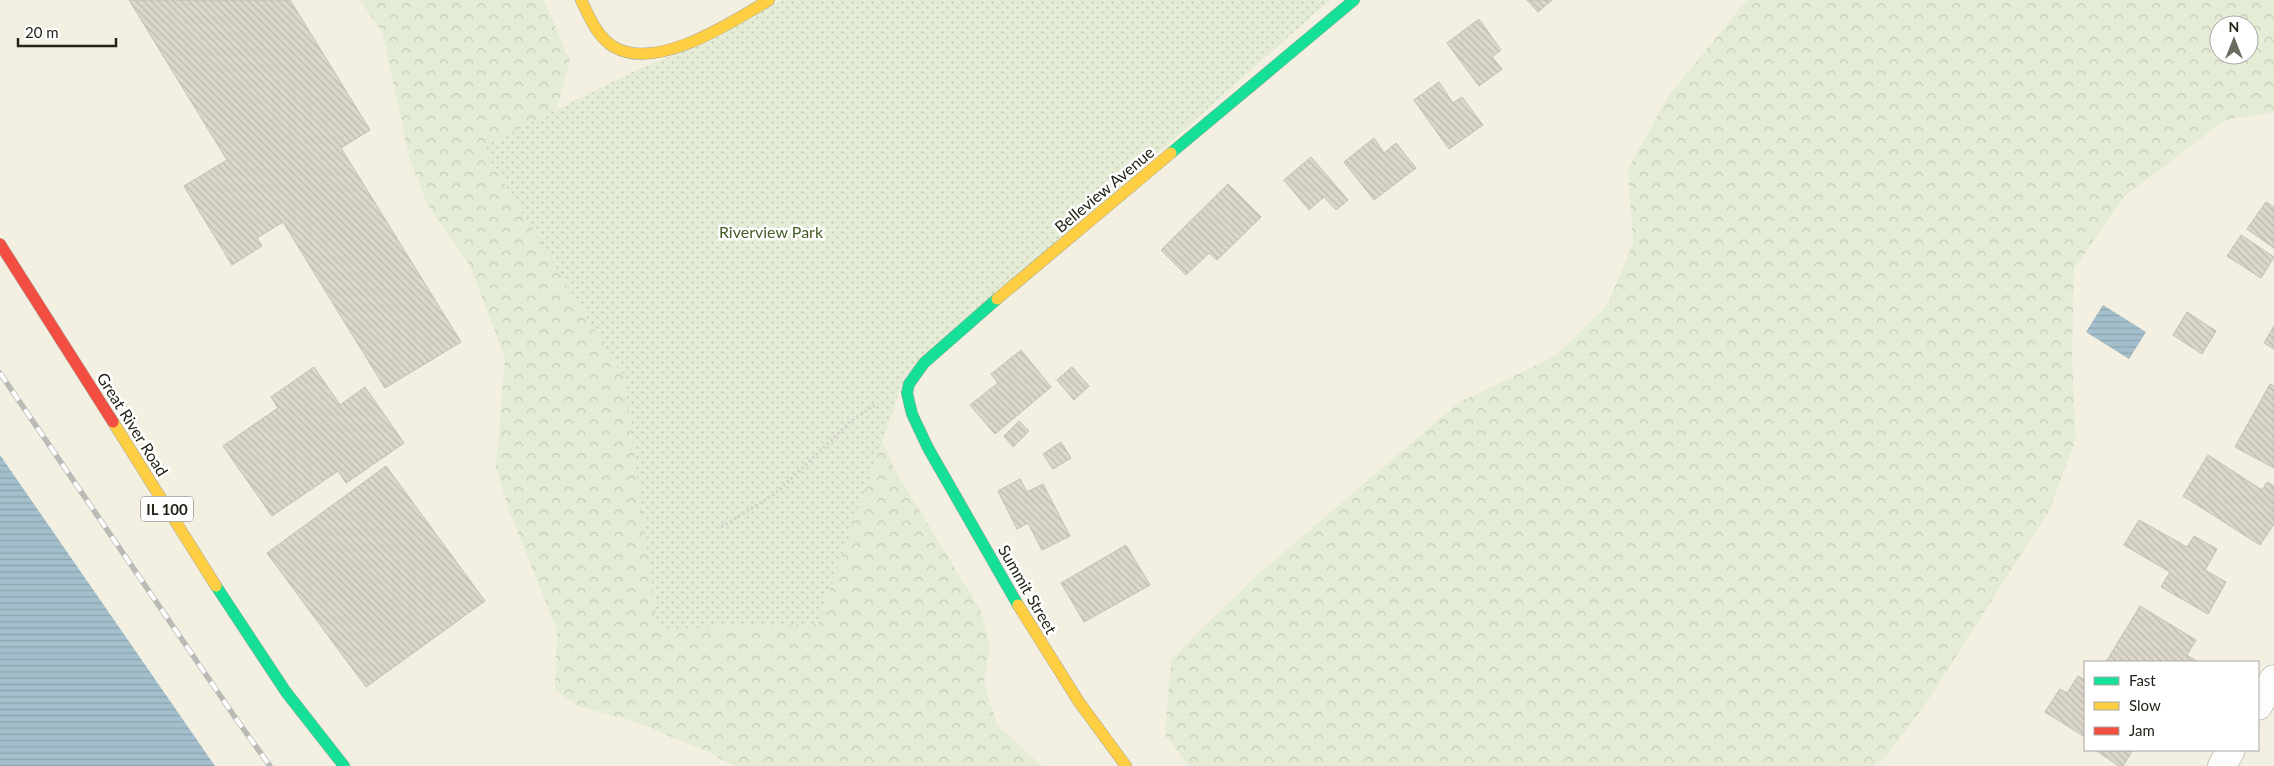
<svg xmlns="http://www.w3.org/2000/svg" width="2274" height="766" font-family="Lato,sans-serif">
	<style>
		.forest { fill: url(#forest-crowns); fill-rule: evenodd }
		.park { fill: url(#park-dots) }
		.water { fill: url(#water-rules) }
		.building { fill: url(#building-back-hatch); stroke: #c2bfb5 }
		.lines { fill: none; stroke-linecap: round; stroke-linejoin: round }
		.street-casing { stroke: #a5a298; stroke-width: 29 }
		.fast-casing { stroke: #a5a298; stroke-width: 12 }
		.slow-casing { stroke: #a5a298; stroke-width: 12 }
		.jam-casing { stroke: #a5a298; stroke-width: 12 }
		.path { stroke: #d3d2ce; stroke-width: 3; stroke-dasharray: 2.5 2.5; stroke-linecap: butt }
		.street { stroke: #fdfdfb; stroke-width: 28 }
		.fast { stroke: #16e098; stroke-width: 11 }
		.slow { stroke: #ffcf43; stroke-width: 11 }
		.jam { stroke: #f24e42; stroke-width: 11 }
		.rail-casing { stroke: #babab7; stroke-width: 5.5 }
		.rail { stroke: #fff; stroke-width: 4; stroke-dasharray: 11; stroke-linecap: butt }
		.labels { text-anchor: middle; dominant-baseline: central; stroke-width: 5; stroke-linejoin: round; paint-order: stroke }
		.shield { fill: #fff; stroke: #66655f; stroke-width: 1 }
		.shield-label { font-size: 15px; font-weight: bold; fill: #24231a }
		.street-label { font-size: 16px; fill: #24231a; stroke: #fff }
		.park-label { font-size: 16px; fill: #445d26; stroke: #fff }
	</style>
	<defs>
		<pattern id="forest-crowns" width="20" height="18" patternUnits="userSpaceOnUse" patternTransform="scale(1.25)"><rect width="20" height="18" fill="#e5ecd5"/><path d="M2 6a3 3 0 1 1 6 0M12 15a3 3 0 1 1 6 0" fill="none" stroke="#c4cab6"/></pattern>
		<pattern id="park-dots" width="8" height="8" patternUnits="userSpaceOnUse" patternTransform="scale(1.25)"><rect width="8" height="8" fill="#e5ecd5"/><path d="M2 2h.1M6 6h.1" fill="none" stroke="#c4cab6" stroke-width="1.8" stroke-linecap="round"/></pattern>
		<pattern id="water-rules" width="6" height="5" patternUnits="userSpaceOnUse" patternTransform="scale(1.25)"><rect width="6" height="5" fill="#a3bfcb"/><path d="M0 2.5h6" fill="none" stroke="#8ca4ae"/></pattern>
		<pattern id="building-back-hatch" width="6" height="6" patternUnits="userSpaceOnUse" patternTransform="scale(1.25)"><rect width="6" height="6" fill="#dbd8ca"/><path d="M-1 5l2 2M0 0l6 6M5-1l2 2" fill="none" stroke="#bcb9ad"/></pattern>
	</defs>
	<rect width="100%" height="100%" fill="#f3f0e2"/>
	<path class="forest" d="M360,0h184l26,61 -13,47 -38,45 330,215 46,102 86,141 9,35 -6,36 13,43 45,41h-308l-28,-15 -76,-31 -50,-13 -25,-17 2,-60 -48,-119 -13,-44 9,-109 -35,-92 -43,-62 -18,-46 -26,-124z
		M1747,0h527v112l-49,8 -100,76 -51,73 -2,89 4,80 -26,71 -125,196 -41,54 -11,7h-684l-24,-31 6,-76 83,-81 204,-175 97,-47 52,-50 26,-63 -5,-74 41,-74zM2219,25h30v30h-30z"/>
	<path class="park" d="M781,0h549l-426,379 -86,245 -160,5 -34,-251 -142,-231 148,-74 89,-37z"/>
	<path class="water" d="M2103,305l43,27 -17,27 -43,-27z
		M0,455l215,311h-215z"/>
	<path class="building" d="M129,0h161l80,130 -29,18 120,194 -76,46 -102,-166 -26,16 5,8 -30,19 -48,-79 43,-26z
		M1527,0h25l-14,12z
		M1479,19l22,31 -9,7 10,12 -23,17 -32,-43z
		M1439,82l14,21 9,-6 21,28 -34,24 -35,-49z
		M1374,138l10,15 12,-10 20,25 -42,32 -30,-38z
		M1311,157l37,43 -12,10 -12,-13 -15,13 -25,-30z
		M1228,184l33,33 -44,43 -8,-7 -23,22 -25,-25z
		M2266,202l8,5v41l-27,-19z
		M2241,235l33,22 -13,21 -34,-22z
		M2187,312l29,19 -14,23 -29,-19z
		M2274,326v23l-10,-6z
		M1021,350l30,37 -56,47 -25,-29 28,-22 -7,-9z
		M314,367l26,38 25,-18 39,56 -58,40 -8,-12 -66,45 -49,-70 55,-38 -7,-11z
		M1072,367l17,19 -15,14 -17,-20z
		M2270,384l4,2v82l-39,-21z
		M1019,421l10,10 -16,16 -9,-11z
		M1061,442l10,16 -18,11 -10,-15z
		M2208,455l54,35 5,-8 7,4v38l-14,21 -77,-49z
		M386,466l99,135 -119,86 -99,-134z
		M1020,479l7,13 16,-8 27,52 -28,14 -14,-27 -11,6 -19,-38z
		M2139,520l48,27 7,-11 23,13 -12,21 21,12 -18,32 -47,-27 9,-15 -46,-27z
		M1126,545l24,40 -66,37 -23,-39z
		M2140,606l56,34 -9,15 11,7h-92z
		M2078,676l7,4v57l-40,-25 15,-23 7,4z
		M2095,750h38l-10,16h-4z"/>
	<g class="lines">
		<g class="street-casing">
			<path id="street" d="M2258,706l16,-27
				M2222,766l9,-16"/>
		</g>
		<g class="fast-casing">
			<path id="fast" d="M1171,153l183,-153
				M997,299l-73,64 -15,21 -2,9 5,21 16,34 90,157
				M216,586l70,106 58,74"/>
		</g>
		<g class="slow-casing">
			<path id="slow" d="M581,0c8,16 16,37 33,47 43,25 118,-25 155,-47
				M997,299l174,-146
				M113,422l103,164
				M1018,605l61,97 47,64"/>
		</g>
		<g class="jam-casing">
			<path id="jam" d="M0,244l113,178"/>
		</g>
		<path class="path" d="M721,527l54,-33 76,-73 27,-18"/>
		<use href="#street" class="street"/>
		<use href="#fast" class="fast"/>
		<use href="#slow" class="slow"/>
		<use href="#jam" class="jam"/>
		<g class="rail-casing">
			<path id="rail" d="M0,373l239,350 31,43"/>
		</g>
		<use href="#rail" class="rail"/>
	</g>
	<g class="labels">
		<rect class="shield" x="141" y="496.5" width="52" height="25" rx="4"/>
		<g class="shield-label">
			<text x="167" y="509">IL 100</text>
		</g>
		<g class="street-label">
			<text transform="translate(1104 189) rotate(-40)">Belleview Avenue</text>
			<text transform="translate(133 424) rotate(58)">Great River Road</text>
			<text transform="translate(1028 589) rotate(60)">Summit Street</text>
		</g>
		<g class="park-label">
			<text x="771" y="231">Riverview Park</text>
		</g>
	</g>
	<rect x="2084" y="661" width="175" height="90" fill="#ffffff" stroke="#a7a7a3"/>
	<rect x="2094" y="677" width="25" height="8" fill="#16e098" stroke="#a7a7a3"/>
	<text x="2129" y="686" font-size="15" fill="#24231a">Fast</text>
	<rect x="2094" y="702" width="25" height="8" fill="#ffcf43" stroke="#a7a7a3"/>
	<text x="2129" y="711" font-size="15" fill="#24231a">Slow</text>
	<rect x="2094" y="727" width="25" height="8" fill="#f24e42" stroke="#a7a7a3"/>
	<text x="2129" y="736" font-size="15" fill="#24231a">Jam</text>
	<g transform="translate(2234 40)"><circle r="24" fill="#ffffff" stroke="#a7a7a3"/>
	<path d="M0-4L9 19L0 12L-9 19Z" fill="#6c6b60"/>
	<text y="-8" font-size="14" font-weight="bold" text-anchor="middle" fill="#24231a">N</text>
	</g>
	<path d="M18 38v8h98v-8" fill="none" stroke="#24231a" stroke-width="2.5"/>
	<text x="25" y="38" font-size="15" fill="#24231a" stroke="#ffffff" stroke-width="4" paint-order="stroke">20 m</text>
</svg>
